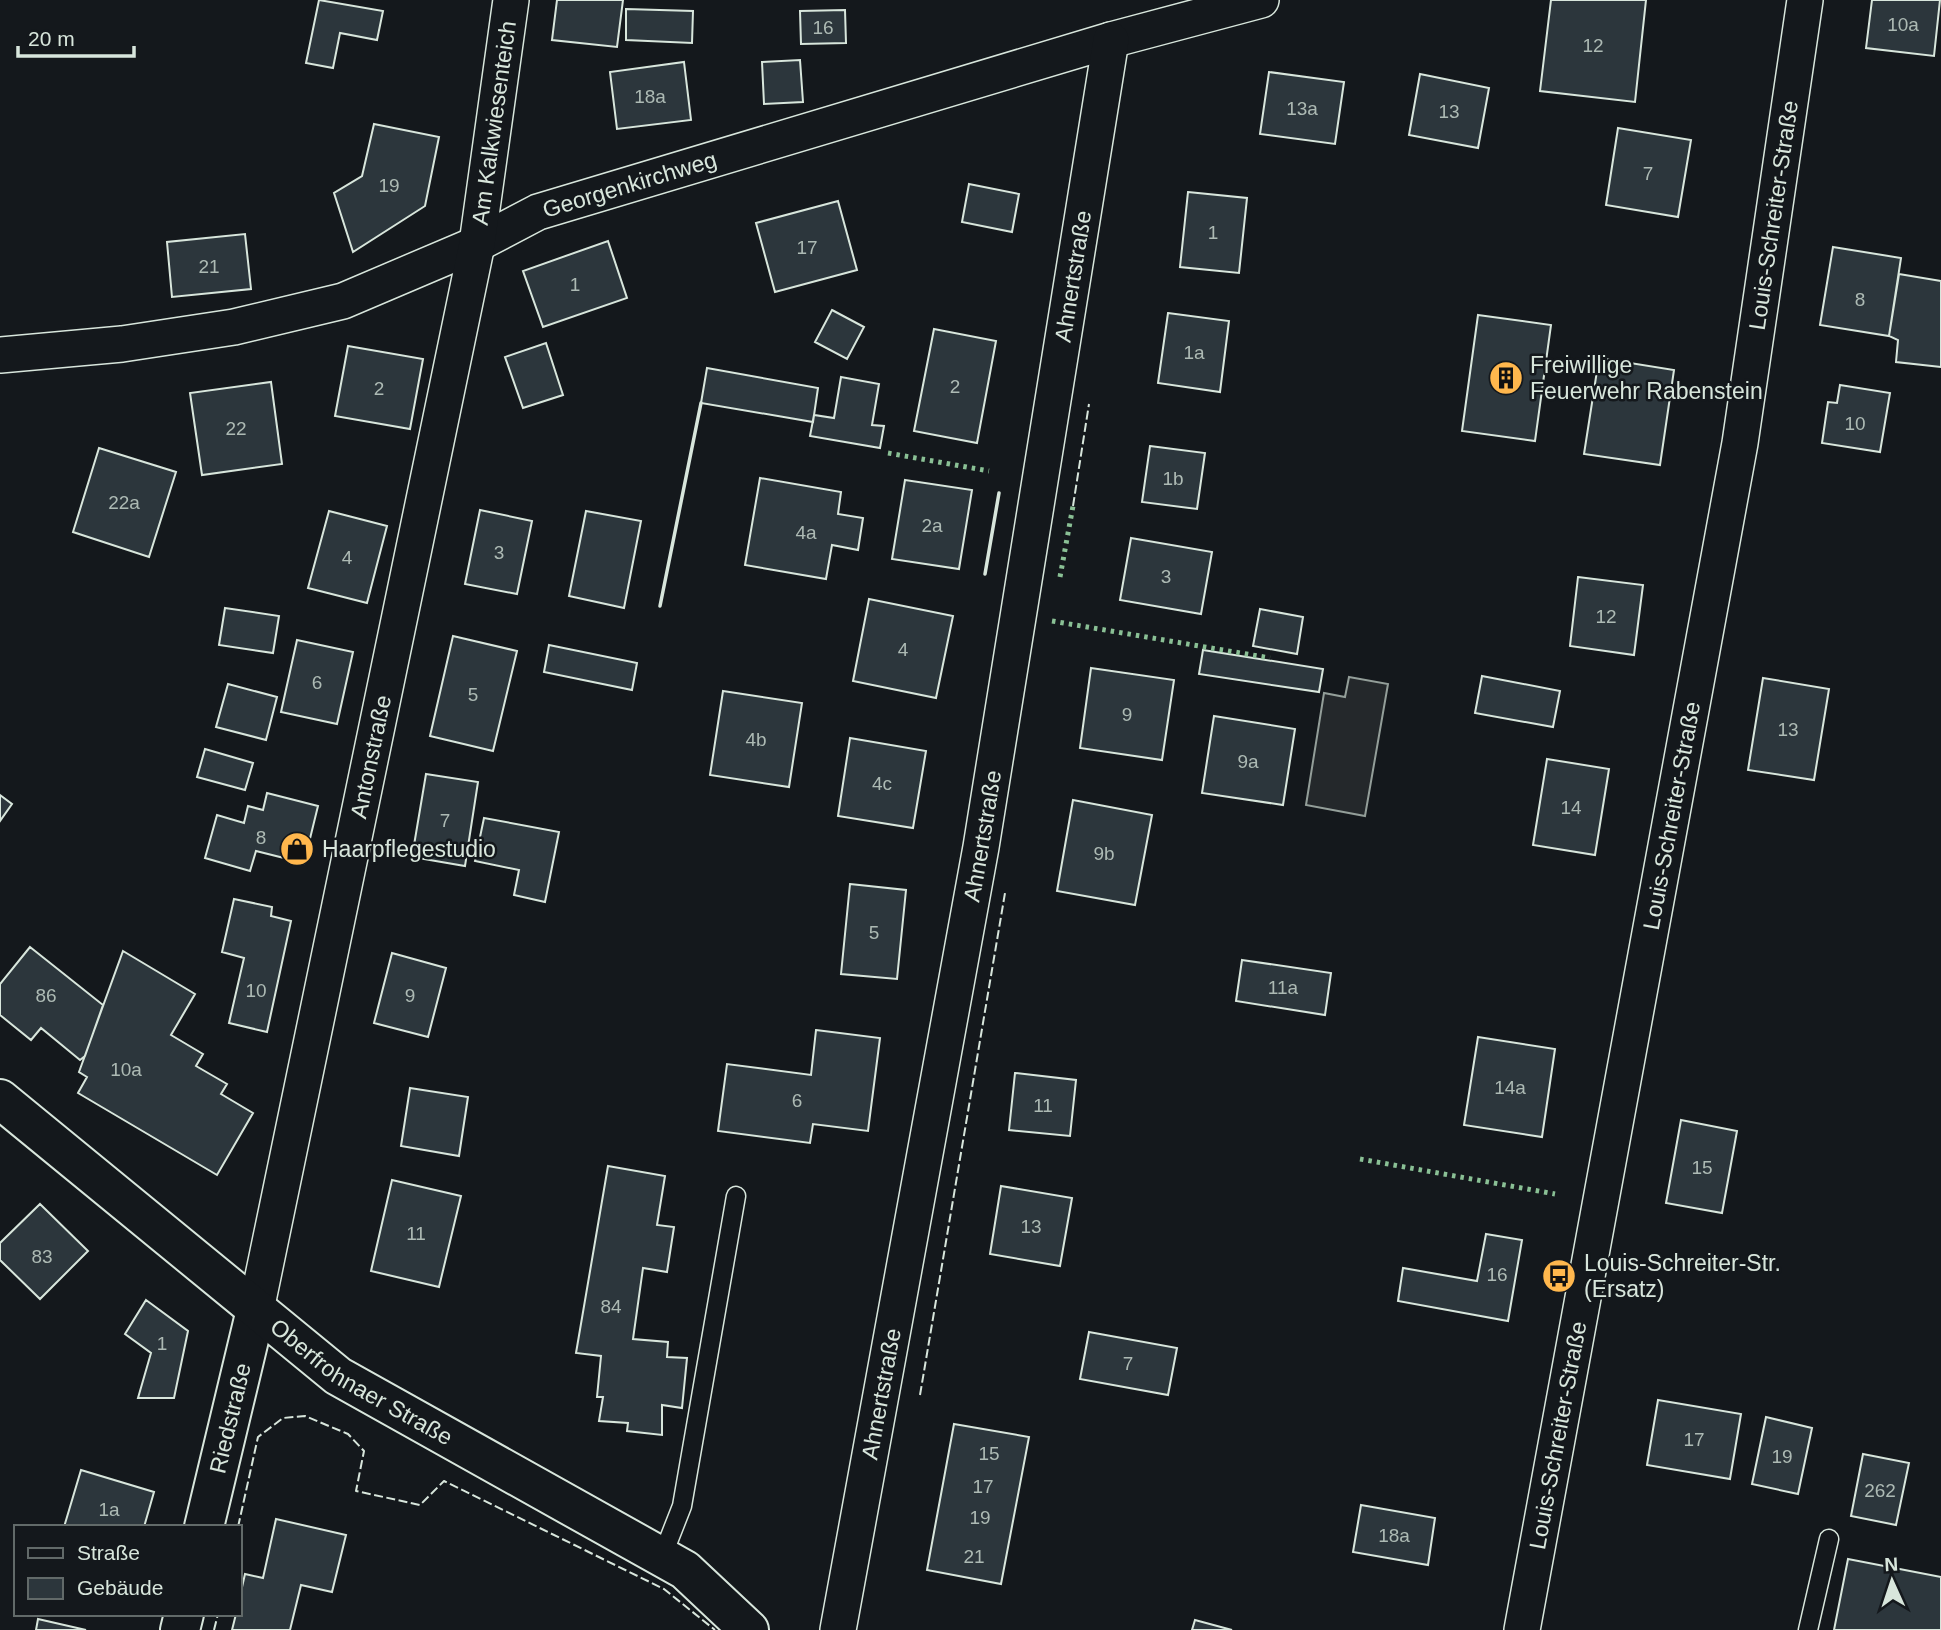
<svg xmlns="http://www.w3.org/2000/svg" width="1941" height="1630" font-family="Helvetica,sans-serif">
	<style>
		.parking { fill: #24282b; stroke: #939e99; stroke-width: 2 }
		.building { fill: #2c363c; stroke: #d8e6dc; stroke-width: 2 }
		.lines { fill: none; stroke-linecap: round; stroke-linejoin: round }
		.service-casing { stroke: #d8e6dc; stroke-width: 21 }
		.minor-casing { stroke: #d8e6dc; stroke-width: 38 }
		.tertiary-casing { stroke: #d8e6dc; stroke-width: 42 }
		.secondary-casing { stroke: #d8e6dc; stroke-width: 42 }
		.service { stroke: #14181c; stroke-width: 18 }
		.minor { stroke: #14181c; stroke-width: 35 }
		.tertiary { stroke: #14181c; stroke-width: 38 }
		.secondary { stroke: #14181c; stroke-width: 38 }
		.hedge { stroke: #8ac095; stroke-width: 5; stroke-dasharray: 3.5 5; stroke-linecap: butt }
		.fence { stroke: #d8e6dc; stroke-width: 2; stroke-dasharray: 9 3.5; stroke-linecap: butt }
		.wall { stroke: #d8e6dc; stroke-width: 3.5 }
		.labels { text-anchor: middle; dominant-baseline: central; stroke-width: 5; stroke-linejoin: round; paint-order: stroke }
		.number-label { font-size: 19px; fill: #adbab4 }
		.street-label { font-size: 23px; fill: #d8e6dc; stroke: #14181c }
		.poi-label { font-size: 23px; fill: #d8e6dc; stroke: #14181c; text-anchor: start }
	</style>
	<rect width="100%" height="100%" fill="#14181c"/>
	<path class="parking" d="M1349,677l39,7 -23,132 -59,-11 18,-112 21,4z"/>
	<path class="building" d="M319,0l64,11 -6,29 -37,-7 -7,35 -27,-5z
		M557,0h66l-6,47 -65,-7z
		M1551,0h95l-11,102 -95,-11z
		M1872,0h68l-6,56 -68,-8z
		M626,9l67,2 -1,32 -66,-3z
		M845,10l1,33 -45,1 -1,-33z
		M800,60l3,42 -39,2 -2,-42z
		M684,62l7,58 -74,9 -7,-57z
		M1269,72l75,10 -9,62 -75,-10z
		M1420,74l69,14 -11,60 -69,-13z
		M374,124l65,13 -14,69 -72,46 -19,-59 28,-17z
		M1618,128l73,12 -13,77 -72,-12z
		M969,184l50,10 -7,38 -50,-10z
		M1188,192l59,6 -8,75 -59,-6z
		M838,201l19,69 -82,22 -19,-69z
		M245,234l6,55 -79,8 -5,-55z
		M608,241l19,57 -84,29 -20,-56z
		M1833,247l68,11 -12,78 -69,-11z
		M1899,274l42,7v86l-45,-5 2,-22 -9,-4z
		M832,310l32,17 -17,32 -32,-17z
		M1168,313l61,8 -9,71 -62,-9z
		M1478,315l73,10 -16,116 -73,-10z
		M934,329l62,12 -19,102 -63,-12z
		M546,343l17,52 -40,13 -18,-51z
		M348,346l75,13 -13,70 -75,-13z
		M1599,358l75,12 -14,95 -76,-11z
		M707,368l111,20 -5,34 -112,-19z
		M841,377l38,7 -7,41 12,1 -4,22 -70,-12 4,-21 20,3z
		M271,382l11,82 -80,11 -12,-82z
		M1840,385l50,8 -10,59 -58,-9 6,-41 9,1z
		M1150,446l55,7 -8,56 -55,-7z
		M99,448l77,24 -27,85 -76,-25z
		M760,478l81,14 -3,22 25,4 -5,32 -26,-5 -6,34 -81,-14z
		M905,480l67,10 -13,79 -67,-10z
		M480,510l52,11 -15,73 -52,-10z
		M329,511l58,15 -20,77 -59,-15z
		M586,511l55,10 -17,87 -55,-12z
		M1131,538l81,14 -11,62 -81,-14z
		M1578,577l65,8 -9,70 -64,-9z
		M869,599l84,17 -17,82 -83,-17z
		M225,608l54,8 -6,37 -54,-8z
		M1260,609l43,8 -6,37 -44,-8z
		M453,636l64,15 -24,100 -63,-15z
		M297,640l56,12 -16,72 -56,-12z
		M549,645l88,18 -5,27 -88,-18z
		M1203,650l120,19 -4,23 -120,-18z
		M1091,668l83,12 -12,80 -82,-12z
		M1482,676l78,15 -7,36 -78,-14z
		M1763,678l66,11 -15,91 -66,-10z
		M228,684l49,13 -11,43 -50,-13z
		M723,691l79,12 -13,84 -79,-12z
		M1214,716l81,13 -12,76 -81,-12z
		M850,738l76,13 -13,77 -75,-12z
		M205,749l48,14 -8,27 -48,-13z
		M1547,759l62,10 -14,86 -62,-10z
		M426,774l52,8 -13,84 -53,-9z
		M267,793l51,13 -14,57 -48,-12 -6,20 -45,-13 12,-43 27,8 4,-17 15,4z
		M0,795l12,9 -12,17z
		M1073,800l79,15 -17,90 -78,-14z
		M484,818l75,14 -14,70 -31,-7 5,-25 -44,-9z
		M850,884l56,6 -9,89 -56,-5z
		M234,899l38,8 -1,9 20,5 -24,111 -38,-9 15,-65 -22,-6z
		M30,947l73,58 -18,51 -5,4 -39,-32 -10,12 -31,-25v-31z
		M123,951l72,43 -24,41 32,19 -7,12 31,18 -6,10 32,19 -36,62 -139,-82 9,-16 -8,-5z
		M392,953l54,15 -18,69 -54,-14z
		M1242,960l89,13 -6,42 -89,-14z
		M816,1030l64,8 -12,93 -55,-7 -3,19 -92,-12 9,-67 84,11z
		M1478,1037l77,12 -13,88 -78,-12z
		M1015,1073l61,7 -6,56 -61,-6z
		M410,1088l58,9 -9,59 -58,-10z
		M1681,1120l56,11 -15,82 -56,-10z
		M608,1166l57,10 -8,49 17,2 -7,45 -24,-4 -10,71 35,3 -1,15 20,1 -5,50 -20,-3v30l-35,-4 1,-8 -29,-2 4,-24h-6l4,-41 -25,-3z
		M392,1180l69,16 -22,91 -68,-16z
		M1001,1186l71,12 -12,68 -70,-12z
		M40,1204l48,47 -48,48 -40,-39v-17z
		M1486,1234l36,6 -14,81 -110,-20 5,-33 74,13z
		M146,1300l42,31 -14,67h-36l13,-45 -26,-19z
		M1089,1332l88,16 -9,47 -88,-16z
		M1658,1400l83,14 -11,65 -83,-14z
		M1766,1417l46,11 -14,66 -46,-10z
		M954,1424l75,13 -28,147 -74,-14z
		M1863,1454l46,9 -13,62 -45,-9z
		M81,1470l73,22 -10,35h-80z
		M1361,1505l74,13 -7,47 -75,-13z
		M276,1519l70,16 -14,57 -31,-7 -11,45h-58l4,-16h4v-18l5,-22 18,4z
		M1848,1559l93,18v53h-107z
		M38,1619l48,11h-50z
		M1195,1620l37,10h-40z"/>
	<g class="lines">
		<g class="service-casing">
			<path id="service" d="M662,1557l20,-51 54,-310
				M1808,1630l21,-91"/>
		</g>
		<g class="minor-casing">
			<g id="minor">
				<path id="s1" d="M0,355l122,-11 112,-17 109,-26 134,-57 61,-32 573,-172 150,-40"/>
				<path id="s2" d="M256,1310l221,-1066 34,-244"/>
				<path id="s3" d="M838,1630l143,-783 130,-807"/>
				<path id="s4" d="M1522,1630l218,-1187 65,-443"/>
			</g>
		</g>
		<g class="tertiary-casing">
			<g id="tertiary">
				<path id="s5" d="M204,1527l52,-217"/>
				<path d="M180,1630l4,-16"/>
			</g>
		</g>
		<g class="secondary-casing">
			<g id="secondary">
				<path id="s6" d="M0,1099l338,277 347,194 64,60"/>
			</g>
		</g>
		<use href="#service" class="service"/>
		<use href="#minor" class="minor"/>
		<use href="#tertiary" class="tertiary"/>
		<use href="#secondary" class="secondary"/>
		<path class="hedge" d="M888,453l101,18
			M1060,577l13,-71
			M1052,621l218,37
			M1360,1159l195,35"/>
		<path class="fence" d="M1073,506l16,-102
			M920,1395l85,-502
			M238,1527l20,-90 25,-19 22,-2 43,18 16,17 -8,40 64,14 24,-24 220,108 51,41
			M214,1630l4,-16"/>
		<path class="wall" d="M985,574l14,-81
			M660,606l41,-203"/>
	</g>
	<defs>
		<g id="building-disc" transform="scale(1.75)"><circle r="9.5" fill="#ffb74d" stroke="#14181c"/><path d="M-4-6H4V6H1V3H-1V6H-4ZM-2.5-4.3h1.7v1.8h-1.7ZM.8-4.3h1.7v1.8H.8ZM-2.5-1h1.7V.8h-1.7ZM.8-1h1.7V.8H.8Z" fill="#111"/></g>
		<g id="shop-disc" transform="scale(1.75)"><circle r="9.5" fill="#ffb74d" stroke="#14181c"/><path d="M-5-2.5h2.3a2.7 3.5 0 0 1 5.4 0H5L5.5 6h-11ZM-1.5-2.5h3a1.5 2.3 0 0 0-3 0Z" fill="#111"/></g>
		<g id="bus-disc" transform="scale(1.75)"><circle r="9.5" fill="#ffb74d" stroke="#14181c"/><path d="M-5-6H5V4H4V6H2V4H-2V6H-4V4H-5ZM-3.5-4V0h7V-4ZM-3.5 1.2v1.5H-2V1.2ZM2 1.2v1.5H3.5V1.2Z" fill="#111"/></g>
	</defs>
	<g fill-rule="evenodd">
		<use href="#building-disc" x="1506" y="378"/>
		<use href="#shop-disc" x="297" y="849"/>
		<use href="#bus-disc" x="1559" y="1276"/>
	</g>
	<g class="labels">
		<g class="number-label">
			<text x="1903" y="24">10a</text>
			<text x="823" y="27">16</text>
			<text x="1593" y="45">12</text>
			<text x="650" y="96">18a</text>
			<text x="1302" y="108">13a</text>
			<text x="1449" y="111">13</text>
			<text x="1648" y="173">7</text>
			<text x="389" y="185">19</text>
			<text x="1213" y="232">1</text>
			<text x="807" y="247">17</text>
			<text x="209" y="266">21</text>
			<text x="575" y="284">1</text>
			<text x="1860" y="299">8</text>
			<text x="1194" y="352">1a</text>
			<text x="955" y="386">2</text>
			<text x="379" y="388">2</text>
			<text x="1855" y="423">10</text>
			<text x="236" y="428">22</text>
			<text x="1173" y="478">1b</text>
			<text x="124" y="502">22a</text>
			<text x="932" y="525">2a</text>
			<text x="806" y="532">4a</text>
			<text x="499" y="552">3</text>
			<text x="347" y="557">4</text>
			<text x="1166" y="576">3</text>
			<text x="1606" y="616">12</text>
			<text x="903" y="649">4</text>
			<text x="317" y="682">6</text>
			<text x="473" y="694">5</text>
			<text x="1127" y="714">9</text>
			<text x="1788" y="729">13</text>
			<text x="756" y="739">4b</text>
			<text x="1248" y="761">9a</text>
			<text x="882" y="783">4c</text>
			<text x="1571" y="807">14</text>
			<text x="445" y="820">7</text>
			<text x="261" y="837">8</text>
			<text x="1104" y="853">9b</text>
			<text x="874" y="932">5</text>
			<text x="1283" y="987">11a</text>
			<text x="256" y="990">10</text>
			<text x="46" y="995">86</text>
			<text x="410" y="995">9</text>
			<text x="126" y="1069">10a</text>
			<text x="1510" y="1087">14a</text>
			<text x="797" y="1100">6</text>
			<text x="1043" y="1105">11</text>
			<text x="1702" y="1167">15</text>
			<text x="1031" y="1226">13</text>
			<text x="416" y="1233">11</text>
			<text x="42" y="1256">83</text>
			<text x="1497" y="1274">16</text>
			<text x="611" y="1306">84</text>
			<text x="162" y="1343">1</text>
			<text x="1128" y="1363">7</text>
			<text x="1694" y="1439">17</text>
			<text x="989" y="1453">15</text>
			<text x="1782" y="1456">19</text>
			<text x="983" y="1486">17</text>
			<text x="1880" y="1490">262</text>
			<text x="109" y="1509">1a</text>
			<text x="980" y="1517">19</text>
			<text x="1394" y="1535">18a</text>
			<text x="974" y="1556">21</text>
		</g>
		<g class="street-label">
			<text stroke="none"><textPath href="#s2" startOffset="1211">Am Kalkwiesenteich</textPath></text>
			<text stroke="none"><textPath href="#s1" startOffset="658">Georgenkirchweg</textPath></text>
			<text stroke="none"><textPath href="#s4" startOffset="1437">Louis-Schreiter-Straße</textPath></text>
			<text stroke="none"><textPath href="#s3" startOffset="1374">Ahnertstraße</textPath></text>
			<text stroke="none"><textPath href="#s2" startOffset="565">Antonstraße</textPath></text>
			<text stroke="none"><textPath href="#s4" startOffset="828">Louis-Schreiter-Straße</textPath></text>
			<text stroke="none"><textPath href="#s3" startOffset="807">Ahnertstraße</textPath></text>
			<text stroke="none"><textPath href="#s6" startOffset="460">Oberfrohnaer Straße</textPath></text>
			<text stroke="none"><textPath href="#s3" startOffset="240">Ahnertstraße</textPath></text>
			<text stroke="none"><textPath href="#s5" startOffset="112">Riedstraße</textPath></text>
			<text stroke="none"><textPath href="#s4" startOffset="198">Louis-Schreiter-Straße</textPath></text>
		</g>
		<g class="poi-label">
			<text x="1530" y="365">Freiwillige<tspan x="1530" dy="26">Feuerwehr Rabenstein</tspan></text>
			<text x="322" y="849">Haarpflegestudio</text>
			<text x="1584" y="1263">Louis-Schreiter-Str.<tspan x="1584" dy="26">(Ersatz)</tspan></text>
		</g>
	</g>
	<rect x="14" y="1525" width="228" height="91" fill="#14181c" stroke="#626a69" stroke-width="2"/>
	<rect x="28" y="1548" width="35" height="10" fill="#14181c" stroke="#626a69" stroke-width="2"/>
	<text x="77" y="1560" font-size="21" fill="#d8e6dc">Straße</text>
	<rect x="28" y="1578" width="35" height="21" fill="#2c363c" stroke="#626a69" stroke-width="2"/>
	<text x="77" y="1595" font-size="21" fill="#d8e6dc">Gebäude</text>
	<g transform="translate(1892 1581) rotate(357)" stroke="#14181c" stroke-width="5" paint-order="stroke">
	<path d="M0-5L12 26L0 18L-12 26Z" fill="#d8e6dc"/>
	<text y="-10" font-size="19" font-weight="bold" text-anchor="middle" fill="#d8e6dc">N</text>
	</g>
	<path d="M18 46v10h116v-10" fill="none" stroke="#d8e6dc" stroke-width="3.5"/>
	<text x="28" y="46" font-size="21" fill="#d8e6dc" stroke="#14181c" stroke-width="5" paint-order="stroke">20 m</text>
</svg>
